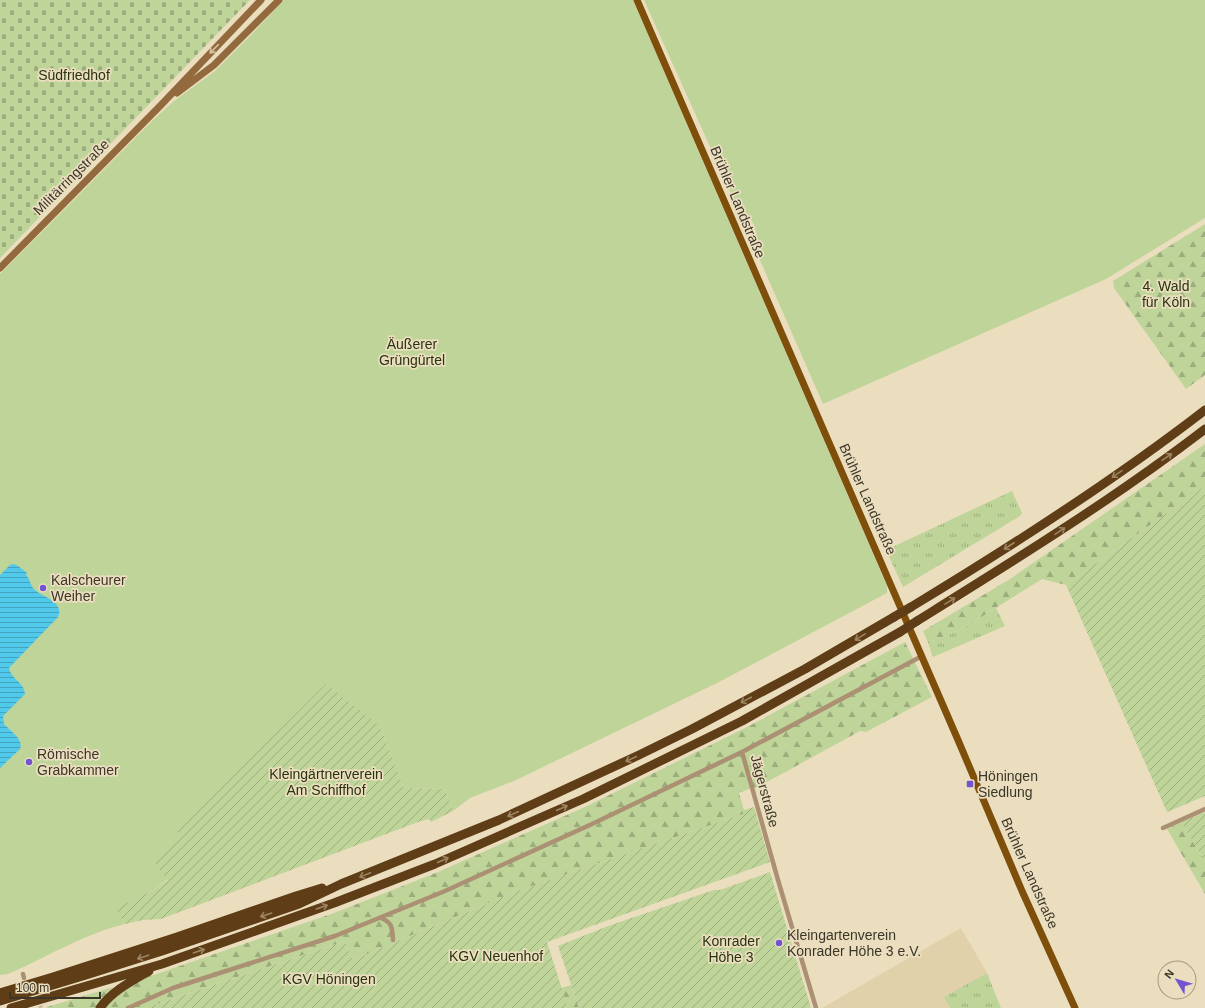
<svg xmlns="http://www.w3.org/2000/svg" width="1205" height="1008" font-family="Arial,sans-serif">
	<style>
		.built { fill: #e1d1ab }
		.grass { fill: url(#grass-tufts) }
		.forest { fill: url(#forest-firs) }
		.cemetery { fill: url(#cemetery-stones) }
		.park { fill: #bfd499 }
		.garden { fill: url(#garden-furrows) }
		.water { fill: url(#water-rules) }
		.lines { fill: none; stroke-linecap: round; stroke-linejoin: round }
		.minor-tunnel { stroke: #c8bca1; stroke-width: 4.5; stroke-dasharray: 4.5 2; stroke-linecap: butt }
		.minor { stroke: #ac9074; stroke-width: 4.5 }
		.secondary { stroke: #926a3e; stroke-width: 7 }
		.primary { stroke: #7e4e0b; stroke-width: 7 }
		.motorway { stroke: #5e3d17; stroke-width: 9 }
		.motorway-bridge { stroke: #5e3d17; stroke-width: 9 }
		.oneway { stroke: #d5c19f }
		.oneway2 { stroke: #9d8563 }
		.poi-dot { fill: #7154ce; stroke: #ebdebf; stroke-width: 1.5 }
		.labels { text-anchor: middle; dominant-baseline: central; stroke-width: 3.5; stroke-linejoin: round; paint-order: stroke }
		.park-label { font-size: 14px; fill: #28330f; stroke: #ebdebf }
		.street-label { font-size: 14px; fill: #3b3629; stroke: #ebdebf }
		.poi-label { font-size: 14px; fill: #3b3629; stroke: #ebdebf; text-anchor: start }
	</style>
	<defs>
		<pattern id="grass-tufts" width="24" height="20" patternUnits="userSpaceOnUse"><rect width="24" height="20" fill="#bfd499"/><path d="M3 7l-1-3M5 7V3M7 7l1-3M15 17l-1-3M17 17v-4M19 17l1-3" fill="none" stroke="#9cad7d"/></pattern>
		<pattern id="forest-firs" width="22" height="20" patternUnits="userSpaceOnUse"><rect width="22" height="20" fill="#bfd499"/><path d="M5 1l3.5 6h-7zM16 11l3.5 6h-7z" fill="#9cad7d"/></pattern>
		<pattern id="cemetery-stones" width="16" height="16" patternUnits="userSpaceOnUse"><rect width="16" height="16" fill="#bfd499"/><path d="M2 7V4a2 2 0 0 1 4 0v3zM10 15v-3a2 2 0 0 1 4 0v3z" fill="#9cad7d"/></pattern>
		<pattern id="garden-furrows" width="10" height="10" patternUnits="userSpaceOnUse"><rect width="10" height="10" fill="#bfd499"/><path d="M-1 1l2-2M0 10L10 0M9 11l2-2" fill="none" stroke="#9cad7d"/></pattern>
		<pattern id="water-rules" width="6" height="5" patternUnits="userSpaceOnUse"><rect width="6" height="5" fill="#51c9eb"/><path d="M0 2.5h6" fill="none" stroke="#44a4be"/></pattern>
	</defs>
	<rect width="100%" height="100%" fill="#ebdebf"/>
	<path class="built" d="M961,928l26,45 -42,24 5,11h-128z"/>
	<path class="grass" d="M1012,491l10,22 -2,3 -117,71 -17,-37z
		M996,608l9,18 -72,31 -5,-14 39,-17z
		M987,973l14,35h-51l-6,-11z"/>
	<path class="forest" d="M1205,224v151l-19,14 -72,-101 -1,-7z
		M1205,444v42l-139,99 -24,-6 -75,47 -39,17 -5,-12 87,-52z
		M905,642l27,55 -66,35 -6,-1 -104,57 -7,1 -10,4 5,17v4l-227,77 -164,69 -8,-19 -200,67h-40l8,-10 26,-18 195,-67 104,-41 149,-66 162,-80z
		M1181,822l24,40v32l-38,-65z
		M571,985l8,23h-11l-7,-20z
		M113,987l-17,21h-50l1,-1z"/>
	<path class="cemetery" d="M0,0h250l-250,258z"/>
	<path class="park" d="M284,0h349l241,556 13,30v7l-168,89 -205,99 -44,17 -17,13 -8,-22 -41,-1 -24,-62 -202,107 -25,28 15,18 -18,13 -34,16 9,16c-41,10 -78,33 -117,50l-8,1v-701l153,-154 21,-19 41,-30 36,-36z
		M644,0h561v218l-99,61 -283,125 -64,-146c-2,-30 -3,-37 -25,-58z"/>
	<path class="garden" d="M1205,486v310l-38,16 -101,-227z
		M326,684l54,42 24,62 41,1 8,22 -22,11 -2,-3 -11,3 -257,97 -18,1 -18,4 -10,-16 35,-16 18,-12 -15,-19 25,-28 -1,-2z
		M754,807l16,55 -223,80 21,66h-423l200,-67 8,19 164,-69 226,-77 1,-4z
		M1205,812v50l-24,-40z
		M770,872l41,136h-232l-21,-62 50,-20 106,-36h6z"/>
	<path class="water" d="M14,564l4,2 9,7 -1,2c4,4 4,10 8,14 7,8 31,12 24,28l-49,51c2,11 15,14 16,26l-20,20 -2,3 1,7c6,7 20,15 16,25l-20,19v-193l10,-10z"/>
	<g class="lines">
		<path class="minor-tunnel" d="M37,1000l4,8"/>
		<path class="minor" d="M1163,828l42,-19
			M381,918c12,5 11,10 12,22
			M23,974l1,4
			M128,1008l45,-20 162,-52 110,-45 147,-67 150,-72
			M816,1008l-38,-128 -36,-128 180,-96"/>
		<path class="secondary" d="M177,93l37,-28 65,-65
			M0,268l161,-163 100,-105"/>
		<path class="primary" d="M637,0l321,740 64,151 53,117"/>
		<path class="motorway" d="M911,607c101,-61 201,-125 294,-197
			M917,621c98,-61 197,-122 288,-192
			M0,993l53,-16 124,-40 119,-41 26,-8
			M0,1001l86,-26 76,-24 137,-47 42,-20 158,-64 140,-65 53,-26 113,-60 89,-52
			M11,1008l151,-44 172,-61 101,-39 148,-65 159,-78 158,-89
			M100,1008c12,-17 32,-27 49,-37"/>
		<path class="motorway-bridge" d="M894,617l17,-10
			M900,632l17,-11"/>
	</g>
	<defs><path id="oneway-shaft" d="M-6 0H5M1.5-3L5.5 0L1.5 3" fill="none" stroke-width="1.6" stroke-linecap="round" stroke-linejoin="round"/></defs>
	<use class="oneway" href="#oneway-shaft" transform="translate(214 49) rotate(134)"/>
	<g class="oneway2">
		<use href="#oneway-shaft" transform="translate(1167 457) rotate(-35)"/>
		<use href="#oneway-shaft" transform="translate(1117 474) rotate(145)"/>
		<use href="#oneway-shaft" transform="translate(1060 531) rotate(-34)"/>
		<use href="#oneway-shaft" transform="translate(1009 546) rotate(147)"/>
		<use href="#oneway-shaft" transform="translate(950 601) rotate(-32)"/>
		<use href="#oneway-shaft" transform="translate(860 637) rotate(149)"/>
		<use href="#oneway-shaft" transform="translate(746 700) rotate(152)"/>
		<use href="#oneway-shaft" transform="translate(631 759) rotate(155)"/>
		<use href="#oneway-shaft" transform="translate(562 808) rotate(-24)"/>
		<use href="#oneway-shaft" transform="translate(513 814) rotate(156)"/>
		<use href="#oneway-shaft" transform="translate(443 860) rotate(-24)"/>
		<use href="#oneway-shaft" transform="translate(365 875) rotate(158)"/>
		<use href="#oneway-shaft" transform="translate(322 907) rotate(-19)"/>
		<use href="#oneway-shaft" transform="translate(266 915) rotate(161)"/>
		<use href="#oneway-shaft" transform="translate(199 951) rotate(-19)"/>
		<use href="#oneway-shaft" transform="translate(143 957) rotate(162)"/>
	</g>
	<g class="poi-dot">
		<circle cx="43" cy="588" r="4"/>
		<circle cx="29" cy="762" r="4"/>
		<rect x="966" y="780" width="8" height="8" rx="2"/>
		<circle cx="779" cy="943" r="4"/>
	</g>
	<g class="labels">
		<g class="park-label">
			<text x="74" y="75">Südfriedhof</text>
			<text x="1166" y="286">4. Wald<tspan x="1166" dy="16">für Köln</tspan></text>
			<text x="412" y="344">Äußerer<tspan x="412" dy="16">Grüngürtel</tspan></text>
			<text x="326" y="774">Kleingärtnerverein<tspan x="326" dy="16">Am Schiffhof</tspan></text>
			<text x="731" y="941">Konrader<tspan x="731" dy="16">Höhe 3</tspan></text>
			<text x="496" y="956">KGV Neuenhof</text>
			<text x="329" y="979">KGV Höningen</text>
		</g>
		<g class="street-label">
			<text transform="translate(71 177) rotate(-45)">Militärringstraße</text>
			<text transform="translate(738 202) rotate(67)">Brühler Landstraße</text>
			<text transform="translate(868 499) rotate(66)">Brühler Landstraße</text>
			<text transform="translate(765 791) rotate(75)">Jägerstraße</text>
			<text transform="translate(1030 873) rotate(66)">Brühler Landstraße</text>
		</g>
		<g class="poi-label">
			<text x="51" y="580">Kalscheurer<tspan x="51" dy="16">Weiher</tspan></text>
			<text x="37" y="754">Römische<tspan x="37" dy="16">Grabkammer</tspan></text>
			<text x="978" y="776">Höningen<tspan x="978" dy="16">Siedlung</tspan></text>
			<text x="787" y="935">Kleingartenverein<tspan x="787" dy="16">Konrader Höhe 3 e.V.</tspan></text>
		</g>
	</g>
	<g transform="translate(1177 980) rotate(308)"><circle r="19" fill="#ebdebf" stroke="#a59b83"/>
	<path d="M0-3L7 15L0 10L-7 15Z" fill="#7154ce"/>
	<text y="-6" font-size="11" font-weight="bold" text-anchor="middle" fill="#3b3629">N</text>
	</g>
	<path d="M10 992v6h90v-6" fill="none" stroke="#3b3629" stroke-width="2"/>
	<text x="16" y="992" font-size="12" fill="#3b3629" stroke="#ebdebf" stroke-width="3" paint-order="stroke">100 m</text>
</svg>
